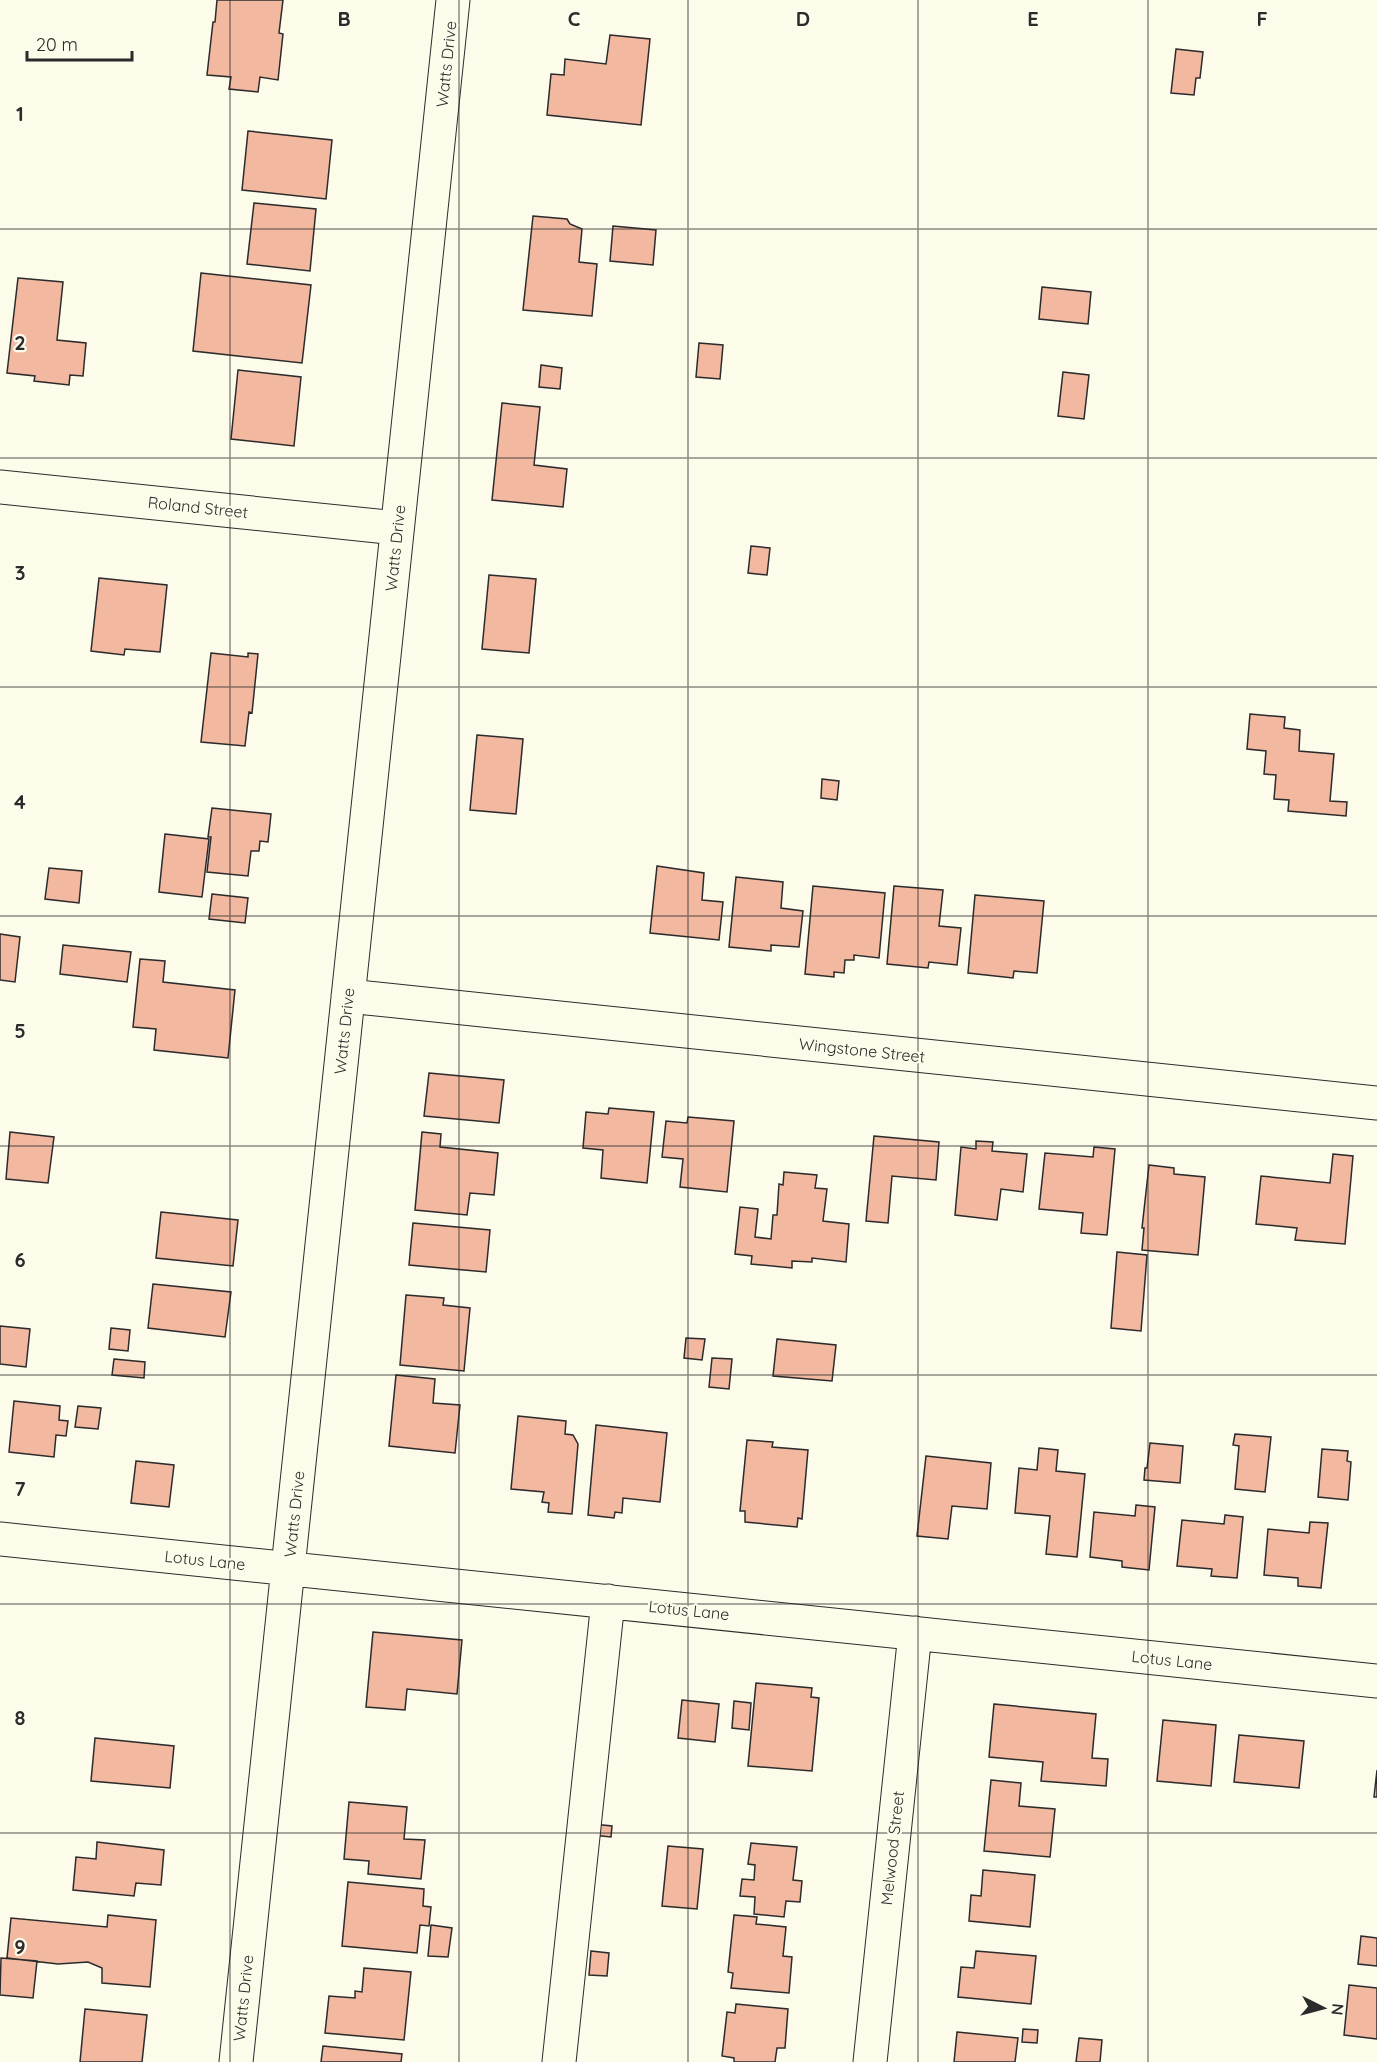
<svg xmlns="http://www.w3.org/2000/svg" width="1377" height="2062" font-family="Quicksand,sans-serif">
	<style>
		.building { fill: #f2b8a0; stroke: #2b2b2b; stroke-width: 1.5 }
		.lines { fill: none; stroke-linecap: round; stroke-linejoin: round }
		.minor-casing { stroke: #2b2b2b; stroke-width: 35 }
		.minor { stroke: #fdfbea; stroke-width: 33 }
		.grid { fill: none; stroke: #2b2b2b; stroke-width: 1.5; stroke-opacity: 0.55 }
		.labels { text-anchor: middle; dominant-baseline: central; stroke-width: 4.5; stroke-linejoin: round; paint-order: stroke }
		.street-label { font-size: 16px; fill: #2b2b2b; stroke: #fdfbea }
		.grid-label { font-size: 20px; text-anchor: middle; font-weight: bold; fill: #2b2b2b; stroke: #fdfbea; stroke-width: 4.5; stroke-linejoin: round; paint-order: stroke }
	</style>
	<rect width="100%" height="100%" fill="#fdfbea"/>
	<path class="building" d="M217,0h66l-4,33 4,1 -5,46 -18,-3 -2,15 -29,-3 2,-12 -24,-2 6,-53h2z
		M610,35l40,4 -9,86 -94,-10 4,-41 13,1 1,-16 41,5z
		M1176,49l27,3 -3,26h-4l-2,17 -23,-2z
		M248,131l84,9 -6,59 -84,-9z
		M254,203l62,6 -6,62 -63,-7z
		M533,216l34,3 3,5 12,5 -3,33 18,2 -5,52 -69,-6z
		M613,226l43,4 -3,35 -43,-4z
		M201,273l110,12 -9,78 -109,-12z
		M18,278l45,4 -6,58 29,3 -3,33 -13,-1 -1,10 -35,-4 1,-5 -28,-3z
		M1042,287l49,5 -3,32 -49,-5z
		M699,343l24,2 -3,34 -24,-2z
		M541,365l21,3 -2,21 -21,-2z
		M238,370l63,7 -7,69 -63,-7z
		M1063,372l26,3 -5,44 -26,-3z
		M502,403l38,4 -6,58 33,4 -4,38 -71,-7z
		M751,546l19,2 -3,27 -19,-2z
		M489,575l47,4 -7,74 -47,-4z
		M99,578l68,7 -7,67 -35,-3 -1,6 -33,-4z
		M211,653l37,4v-4l10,1 -6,59 -3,-1 -4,34 -44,-4z
		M1250,714l35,3 -1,11 16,2 -1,21 35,3 -4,47 17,1 -1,14 -58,-5 1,-11 -15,-1 2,-24 -12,-1 2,-23 -19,-2z
		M477,735l46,4 -7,75 -46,-4z
		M822,779l17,2 -2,19 -16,-2z
		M212,808l59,6 -3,28 -8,-1 -1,10h-8l-3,25 -41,-4 4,-35h-3z
		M165,834l44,5 -7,58 -43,-5z
		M657,866l47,7 -2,27 21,2 -4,38 -69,-7z
		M49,868l33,3 -3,32 -34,-4z
		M736,877l47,5 -2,26 22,3 -4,36 -28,-2v6l-42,-4z
		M813,886l72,7 -6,65 -25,-3v5h-9l-1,13 -10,-1v5l-29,-3z
		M894,886l49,4 -4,36 22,2 -4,37 -28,-3 -1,6 -41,-4z
		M212,894l36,4 -3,25 -36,-4z
		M975,895l69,6 -7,72 -23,-2 -1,7 -45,-5z
		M0,934l20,3 -5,45 -15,-2z
		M63,945l68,7 -4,30 -67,-8z
		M140,959l25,2 -2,21 72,8 -7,68 -74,-8 2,-21 -23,-2z
		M429,1073l75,7 -5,43 -75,-7z
		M609,1108l45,4 -7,71 -46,-5 2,-28 -20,-2 3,-36 22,2z
		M688,1117l46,4 -7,71 -47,-5 3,-28 -21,-2 4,-36 21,2z
		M10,1132l44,5 -6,46 -42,-4z
		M422,1132l19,2 -1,13 58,6 -4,42 -24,-2 -3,22 -52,-5z
		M874,1136l65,6 -3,38 -44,-4 -4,47 -22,-2z
		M976,1141l17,1 -1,9 35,3 -4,38 -22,-3 -4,31 -42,-5 6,-68 15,2z
		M1094,1147l21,2 -8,86 -26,-2 2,-20 -44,-4 6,-56 48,4z
		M1333,1154l20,2 -8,88 -50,-4 2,-12 -41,-4 5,-48 69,7z
		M1149,1165l25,3v6l31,3 -7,78 -56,-5 2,-22h-2z
		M784,1172l33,3 -2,13 12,1 -4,32 26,3 -3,38 -34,-4v4l-20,-1v7l-41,-4 1,-8 -17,-2 5,-47 18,2 -3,28 16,2 2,-24h4l2,-31 4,1z
		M161,1212l77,8 -5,46 -77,-8z
		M413,1223l77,7 -4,42 -77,-7z
		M1117,1252l30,3 -6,76 -30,-3z
		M153,1284l78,8 -6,45 -77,-9z
		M406,1295l38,3 -1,7 27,3 -6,63 -64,-6z
		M0,1326l30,3 -4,38 -26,-3z
		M111,1328l19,2 -2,21 -19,-2z
		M686,1338l19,1 -3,21 -18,-2z
		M777,1339l59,6 -4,36 -59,-5z
		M712,1358l20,1 -3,30 -20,-2z
		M114,1359l31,3 -1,16 -32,-3z
		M396,1375l39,4 -2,24 27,2 -5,48 -66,-7z
		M14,1401l46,5 -1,14 9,1 -2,15 -10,-1 -2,22 -45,-5z
		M78,1406l23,2 -3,21 -23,-2z
		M518,1416l48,5 -1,13 8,1 5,9 -6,70 -24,-2 1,-9 -7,-1 2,-10 -33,-3z
		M596,1425l71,8 -7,69 -37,-4 -1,15 -7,-1 -1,6 -26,-3z
		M1235,1434l36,3 -6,55 -30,-3 4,-43 -6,-1z
		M747,1440l26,2 -1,5 36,3 -6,69 -4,-1 -1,9 -52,-5v-11h-5z
		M1150,1443l33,3 -3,37 -36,-3 1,-12h2z
		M1039,1448l19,2 -2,21 29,3 -8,83 -31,-3 4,-38 -35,-3 4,-45 18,2z
		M1322,1449l26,2 -1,10 4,1 -3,38 -30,-3z
		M926,1456l65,7 -4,46 -35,-3 -4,33 -31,-3z
		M136,1461l38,4 -5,42 -38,-4z
		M1136,1505l19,2 -6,63 -27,-3v-6l-32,-4 4,-45 41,4z
		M1225,1515l18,2 -6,61 -26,-2 1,-7 -35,-3 5,-46 42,4z
		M1310,1522l18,1 -7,65 -23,-2v-8l-34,-3 4,-46 41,4z
		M373,1632l89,8 -5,54 -50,-5 -2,21 -39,-3z
		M756,1683l56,5 -1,9 8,1 -7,73 -64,-5z
		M682,1700l37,4 -4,38 -37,-4z
		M734,1701l17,2 -2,27 -17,-2z
		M994,1704l102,10 -4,44 16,1 -2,27 -65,-5 2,-19 -54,-5z
		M1163,1720l53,5 -5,61 -54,-5z
		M1239,1735l65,6 -5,47 -65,-6z
		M95,1738l79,8 -4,42 -79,-7z
		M1377,1770v27h-3z
		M991,1780l30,3 -2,23 36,3 -5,48 -66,-6z
		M349,1802l58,5 -3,32 21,1 -4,39 -53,-5 1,-13 -25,-2z
		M593,1824l19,2 -1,11 -19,-2z
		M97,1842l67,8 -3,35 -25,-2 -2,13 -61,-6 3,-33 20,2z
		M751,1843l46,4 -4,33 9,1 -2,21 -14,-1 -2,16 -30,-3 1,-17 -15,-1 2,-17 12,1 1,-15 -7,-1z
		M668,1846l35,3 -6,60 -35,-3z
		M983,1870l52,5 -5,52 -61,-6 2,-26 10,1z
		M348,1882l76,7 -1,17 8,1 -2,19 -9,-1 -3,28 -75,-7z
		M108,1915l48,5 -6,67 -48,-4v-15l-14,-6 -30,2 -51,-6 4,-40 96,9z
		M734,1915l23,2 -1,7 30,3 -3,29 9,1 -3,36 -58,-5 2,-15 -5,-1z
		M431,1925l21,3 -4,29 -20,-1z
		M1361,1936l16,2v28l-19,-2z
		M591,1951l18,2 -2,23 -18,-1z
		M976,1951l60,5 -5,48 -73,-7 3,-30 13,1z
		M1,1958l36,3 -4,37 -33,-3z
		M364,1968l47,4 -7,68 -79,-7 4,-37 26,2v-7l7,1z
		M1349,1985l28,3v51l-33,-4z
		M736,2004l52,5 -3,39h-8l-2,14h-41v-4l-12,-2 5,-44 8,1z
		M85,2009l62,6 -5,47h-62z
		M1023,2029l15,1 -1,13 -15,-1z
		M957,2032l61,6 -3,24h-61z
		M1079,2038l23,2 -2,22h-24z
		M323,2046l79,8 -1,8h-80z"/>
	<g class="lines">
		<g class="minor-casing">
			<path id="minor" d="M0,487l397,41
				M348,996l1029,107
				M0,1539l1377,142
				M236,2062l217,-2062
				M559,2062l49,-461
				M870,2062l45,-429"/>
		</g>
		<use href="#minor" class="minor"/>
	</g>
	<path class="grid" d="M230,0v2062M459,0v2062M688,0v2062M918,0v2062M1148,0v2062M0,229h1377M0,458h1377M0,687h1377M0,916h1377M0,1146h1377M0,1375h1377M0,1604h1377M0,1833h1377"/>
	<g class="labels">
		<g class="street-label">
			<text transform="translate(446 64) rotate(-84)">Watts Drive</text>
			<text transform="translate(198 507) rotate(6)">Roland Street</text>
			<text transform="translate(395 548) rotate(-84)">Watts Drive</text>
			<text transform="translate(344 1031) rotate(-84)">Watts Drive</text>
			<text transform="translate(862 1050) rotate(6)">Wingstone Street</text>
			<text transform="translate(294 1514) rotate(-84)">Watts Drive</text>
			<text transform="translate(205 1560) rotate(6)">Lotus Lane</text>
			<text transform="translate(689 1610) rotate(6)">Lotus Lane</text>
			<text transform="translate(1172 1660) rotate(6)">Lotus Lane</text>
			<text transform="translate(892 1848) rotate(-84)">Melwood Street</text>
			<text transform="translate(243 1998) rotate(-84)">Watts Drive</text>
		</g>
	</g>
	<g class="grid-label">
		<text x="344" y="26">B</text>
		<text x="574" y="26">C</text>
		<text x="803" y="26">D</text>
		<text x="1033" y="26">E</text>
		<text x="1262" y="26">F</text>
		<text x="20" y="121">1</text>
		<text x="20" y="350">2</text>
		<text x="20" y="580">3</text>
		<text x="20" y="809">4</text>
		<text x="20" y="1038">5</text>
		<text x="20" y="1267">6</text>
		<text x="20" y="1496">7</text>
		<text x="20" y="1725">8</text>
		<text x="20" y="1954">9</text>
	</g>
	<g transform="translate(1323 2008) rotate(96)" stroke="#fdfbea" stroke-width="4.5" paint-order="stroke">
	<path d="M0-4.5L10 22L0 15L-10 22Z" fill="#2b2b2b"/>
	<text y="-9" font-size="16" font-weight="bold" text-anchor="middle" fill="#2b2b2b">N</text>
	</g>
	<path d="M27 51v9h105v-9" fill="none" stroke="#2b2b2b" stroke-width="3"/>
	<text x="36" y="51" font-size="18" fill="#2b2b2b" stroke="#fdfbea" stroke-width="4.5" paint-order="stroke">20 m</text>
</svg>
